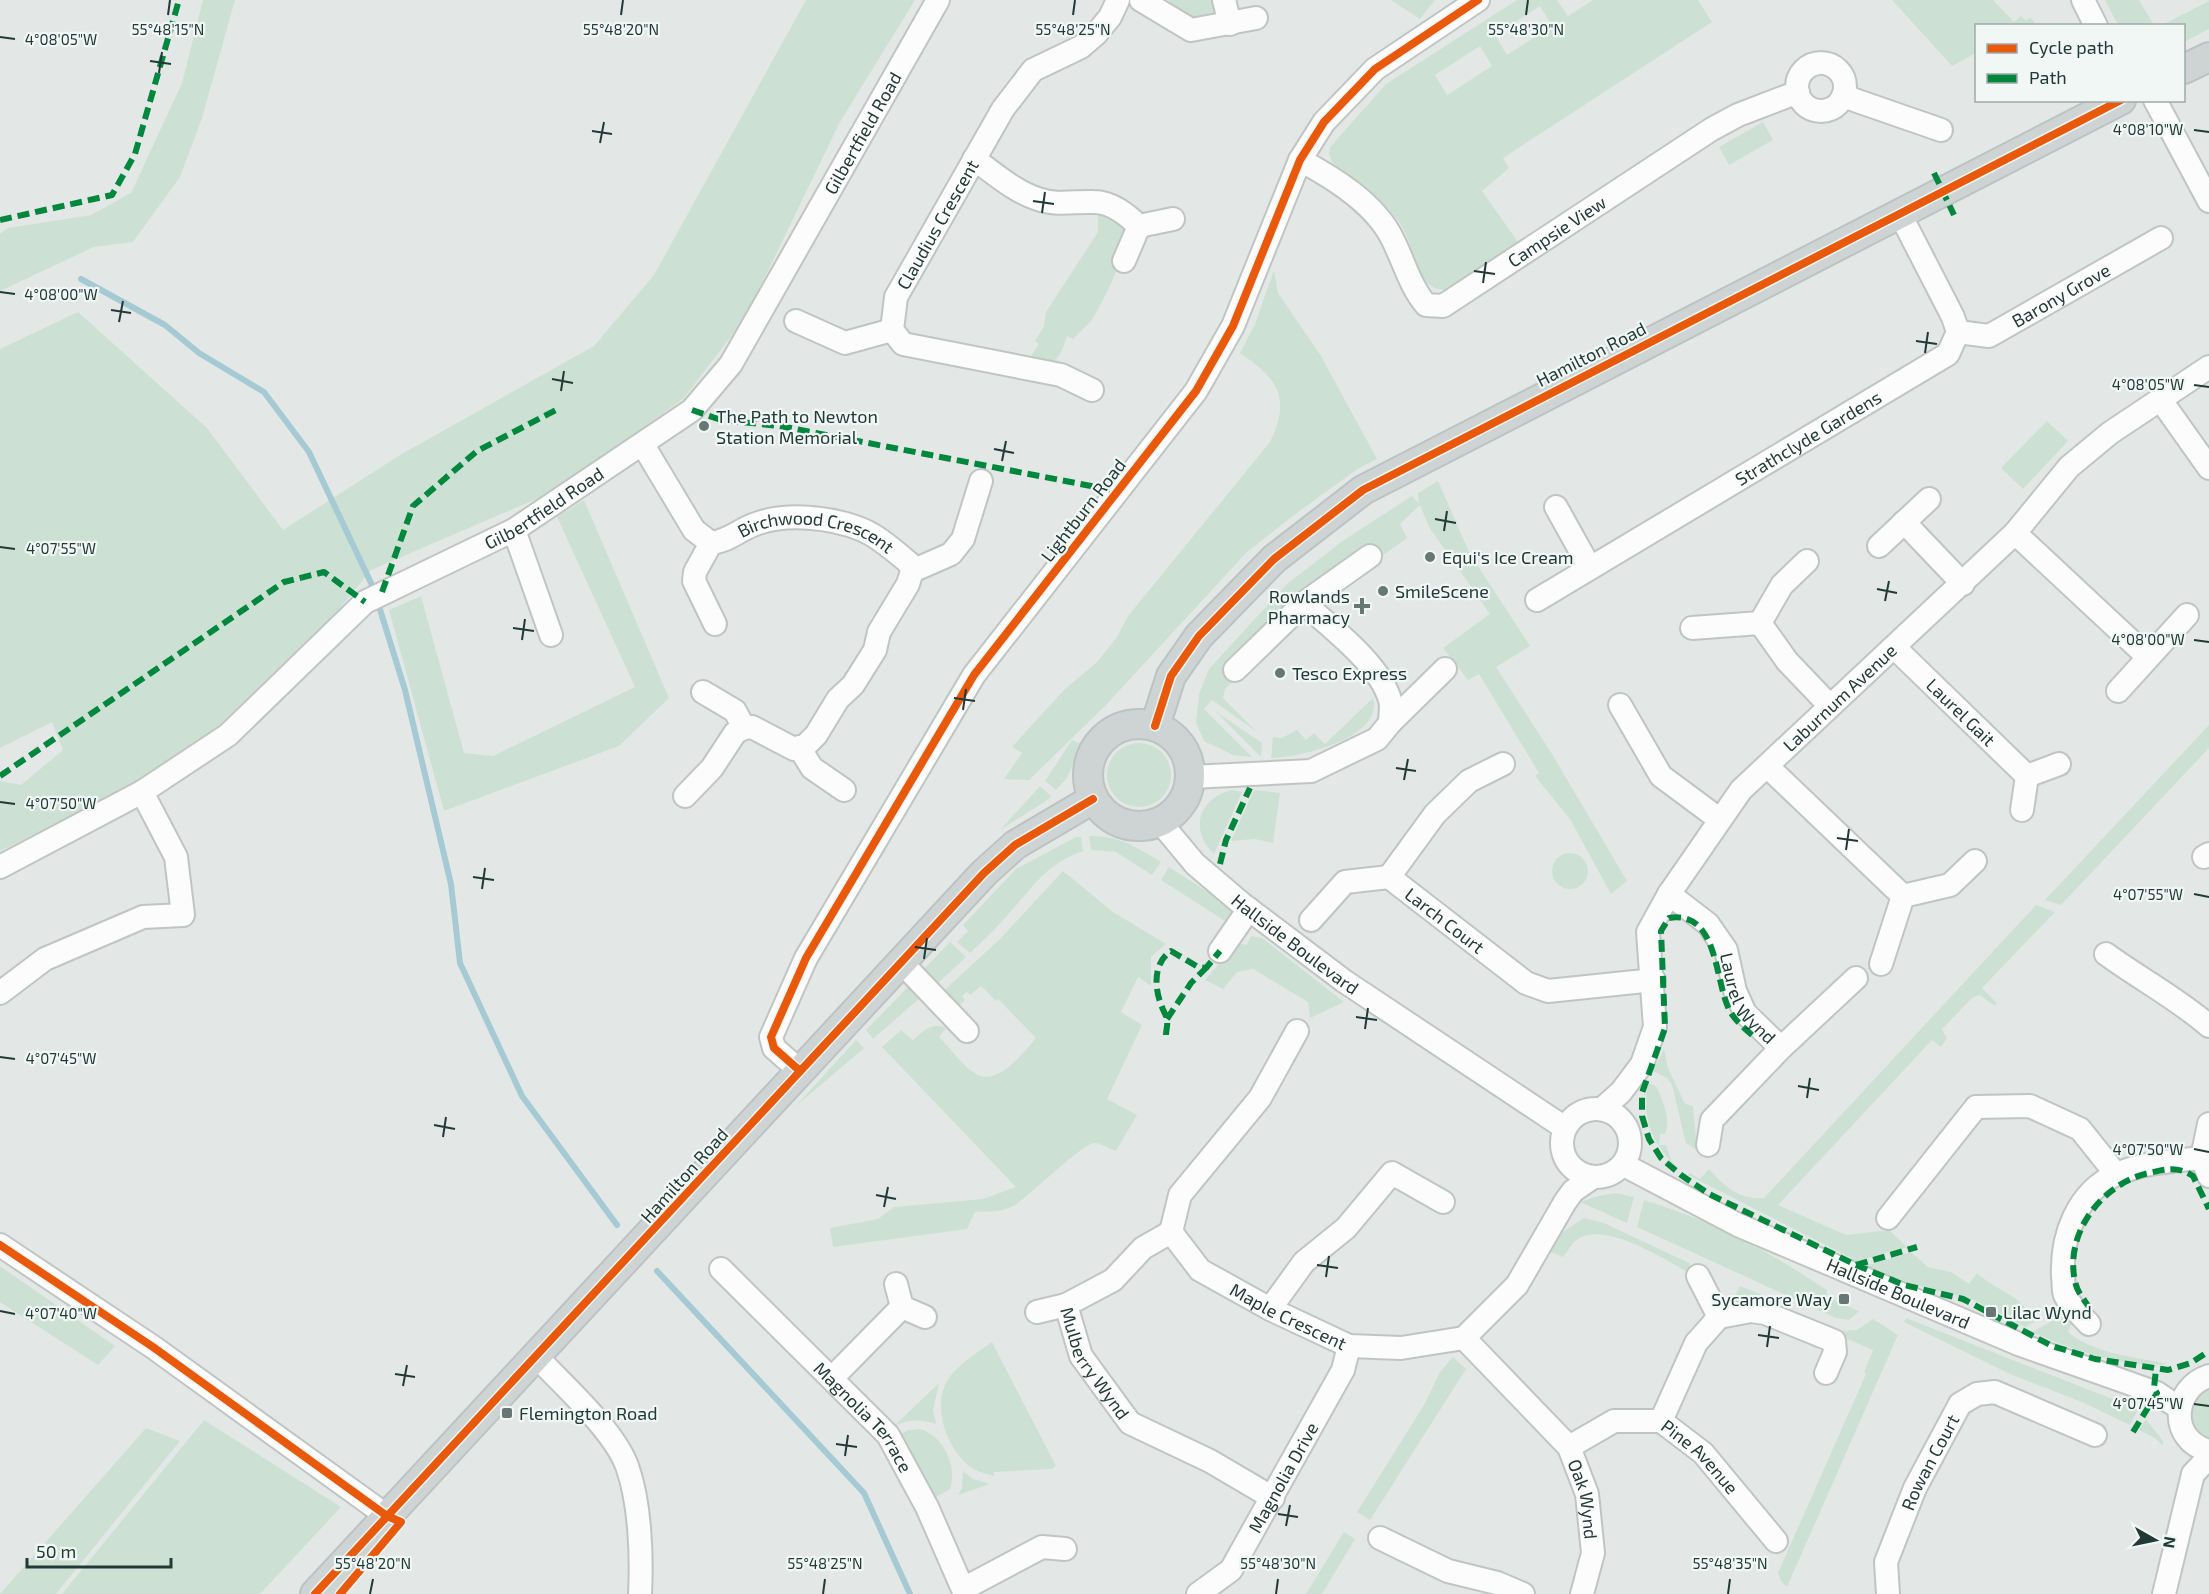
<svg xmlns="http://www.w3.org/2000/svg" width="2209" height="1594" font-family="'Exo 2',sans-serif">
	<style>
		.green { fill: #cce1d4; fill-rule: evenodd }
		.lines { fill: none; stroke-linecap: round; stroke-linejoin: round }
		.stream { stroke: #a5cad4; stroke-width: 6 }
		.minor-casing { stroke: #c0c5c3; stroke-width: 26 }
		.major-casing { stroke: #bcc4c3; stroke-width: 32 }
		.minor { stroke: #fbfcfb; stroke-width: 22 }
		.major { stroke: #cdd4d3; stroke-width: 28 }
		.quiet { stroke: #00873e; stroke-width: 6; stroke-dasharray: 12 6; stroke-linecap: butt }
		.cycleway-casing { stroke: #f1f7f5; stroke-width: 11 }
		.cycleway { stroke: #e8590c; stroke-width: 8 }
		.ticks { fill: none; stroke: #223a36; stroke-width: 2 }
		.poi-dot { fill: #667774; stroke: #f1f7f5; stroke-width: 2 }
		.labels { text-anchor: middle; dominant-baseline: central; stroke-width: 4.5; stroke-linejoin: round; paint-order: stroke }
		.street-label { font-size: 18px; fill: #223a36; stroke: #f1f7f5 }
		.poi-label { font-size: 18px; fill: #223a36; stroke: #f1f7f5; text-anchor: start }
		.ticks-label { font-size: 15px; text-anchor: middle; fill: #223a36; stroke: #f1f7f5; stroke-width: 4.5; stroke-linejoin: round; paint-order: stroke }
	</style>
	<rect width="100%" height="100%" fill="#e3e8e6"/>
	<path class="green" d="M203,0h32l-33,118 -22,59 -47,65 -39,5 -94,44v-57l8,-6 83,-13 40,-22 51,-110z
		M806,0h109l-75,122 -95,196 -61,80 -129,93 -184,79 -48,59 -96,93 -59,46 -168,83v-70l21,4 42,-35 -11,-28 -52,26v-399l78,-37 129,116 76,102 117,-75 194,-109 60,-71z
		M1169,0h49l3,17c-24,3 -38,5 -52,-17z
		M1391,0h44l-15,19z
		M1517,0h40l11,16 25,-16h105l14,22 -209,136 6,10 -27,23 36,51 -72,48c-30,0 -31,-38 -42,-60 -16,-28 -47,-48 -72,-68l-3,-8 1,-7 56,-63zM1540,6l12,20 -45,29 -12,-20zM1480,46l12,20 -45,29 -12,-20z
		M1892,0h101l21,22 7,-6 5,5 4,-4 5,6 -59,3v27l-24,13z
		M2105,0h34l15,25h-36z
		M2209,1v28l-25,13v-16l-22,-1z
		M1763,122l10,18 -44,25 -10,-18z
		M1098,210l25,14c9,22 -18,74 -30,94 -5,8 -14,14 -20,21l-6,-3c-9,27 -11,29 -40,26l12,-18 -4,-3 9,-15 2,-14 52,-80z
		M1274,270l4,23 43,63 56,103 -18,9 -61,44 -52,41 -141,153 -76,74 -25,-1 18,-26 -10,-6 52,-57 33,-28 20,-25 11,-21 142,-174c22,-46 7,-63 -30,-89l15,-29z
		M2047,421l21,20 -45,48 -22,-21z
		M1438,481l32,73 60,92 -34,21 56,87 75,127 -16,13 -41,-75 -35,-43 4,-3 -60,-99 -11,6 -25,-32 47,-34 -61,-87 -9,-22 -20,19 7,14 -25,18 -10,-13 -72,49 -23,24 -43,64 -9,9 -2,9 34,34 -45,-32 -8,9 48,48 -19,-2 -29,-14 -8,-18 3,-29 10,-25 78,-85 57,-44 68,-44 7,8 -1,-11z
		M584,500l85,198 -50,48 -175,65 -55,-201 32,-14 43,157 29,3 142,-69 -78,-170z
		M1373,698c11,40 -74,60 -102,60l2,-21 9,1 15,-8 9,10 8,-7 11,11z
		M1215,711l47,32 -1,14z
		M2209,725v23l-148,157 -16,-5z
		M1072,740l9,4 -14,34 -11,12 -11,-9z
		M1107 775a32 32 0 1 1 64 0a32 32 0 1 1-64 0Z
		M1040,786l11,10 -2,3 -49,31z
		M1232,790l10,2 -28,62c-25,-23 -16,-56 18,-64z
		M1254,790l26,3 -7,50 -18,-4 -24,2z
		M1089,836c29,-1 48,11 72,26l-9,13 -36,-23 -25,-2z
		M1076,837h5l2,14c-40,14 -52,40 -80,69 -10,12 -22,22 -33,33l-13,-11 11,-11 -5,-6 53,-56z
		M1552 871a18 18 0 1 1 36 0a18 18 0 1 1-36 0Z
		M1169,867l64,41 2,5 -5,8h-5l-64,-41z
		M1063,871l50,41 53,32 -15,13v29l-13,-9 -17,35 21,13 -35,74 30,16 -21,36c-6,-2 -15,-8 -22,-8 -10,0 -65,53 -79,62 -12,8 -27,6 -40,7l-8,17 -134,18 -3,-19 48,-9 16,-12 89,-8 33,-12 -134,-140 19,-17 12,10c11,-9 18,-18 33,-12l-7,9c12,11 23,29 37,37 22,13 48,-22 60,-36l-38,-39 -2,2 -15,-15 -11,9 -3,-3 -5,4 3,4 -10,10 -16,-15 61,-56z
		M2036,905l19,7 -73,76 15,15 -2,3 -16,-11 -7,3 -30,31 5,9 -6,9 -9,-7 -154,165 68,30 43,-5 18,17 -50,14 -169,-86 2,-2 10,6 9,-10c16,18 31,31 55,29z
		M1251,936l11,2 82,64 -34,16 -2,-16 -55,-33 -16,3 -14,17 -18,-9 32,-37 10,2z
		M950,942l16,15 -33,31 -12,-16z
		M912,983l10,13 -49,43 -7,-9z
		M856,1040l8,8 -69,59z
		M1664,1049l4,19 17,36 8,2 4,44 -11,-7 -14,-58 -5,-7 -14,-7z
		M1648,1083l8,3c7,14 15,33 9,48h-5l-1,11h7l5,15 8,9c-26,-24 -38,-50 -31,-86z
		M1616,1193l18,4 -7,26 -47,-21 18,-6z
		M1644,1200c65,20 122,49 178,87l5,3v7l32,14 -10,9 -13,-2 -199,-91z
		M1584,1218l20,5 85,40 6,13c-26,-14 -90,-56 -117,-37 -6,4 -11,13 -15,18l-17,-7 9,-13z
		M1911,1252l17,15 23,5 18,12 8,-11c22,20 44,20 57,49l-9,5 -51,-27 -74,-19 -34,-15z
		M0,1266l115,80 -17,19 -98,-63z
		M1740,1286l23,9 -32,8z
		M1772,1302l66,29 19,-1 16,-11 25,16 -111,252 -6,-6 -3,-8 88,-199 -2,-2 9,-22 -108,-47z
		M2061,1316l11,6 -4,10c26,22 68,25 100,32 -45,4 -95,-14 -136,-32z
		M1906,1318l232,91 -8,16 -46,-22 -74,-29 -106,-52z
		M992,1342l64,124 -4,3 -58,3v4c-7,-2 -16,-4 -22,-8 -23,-16 -39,-55 -27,-83 8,-18 32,-32 47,-43z
		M1453,1357l13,12 -96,151 -13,-8 67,-107 16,-33z
		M939,1383l-6,27 3,14c-16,-5 -26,-5 -42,2z
		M2209,1386v54c-17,-8 -19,-18 -19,-36z
		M2146,1419l17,22v5l-8,-8 -16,-8z
		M204,1420l137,87 -81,87h-198z
		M146,1428l34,13 -124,153h-56z
		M920,1429c23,6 38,37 30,60l-21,12 -32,-65 11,-6z
		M963,1471l10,8 17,5 -32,11 4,-7z
		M1344,1532l11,7 -33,55h-16z"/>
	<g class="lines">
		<path class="stream" d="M81,279l84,46 34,28 65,39 45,60 63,133
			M378,603l27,87 46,194 9,79 62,133 95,129
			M657,1271l207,222 46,101"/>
		<g class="minor-casing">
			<g id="minor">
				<path d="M1141,0l50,30 65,-12"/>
				<path d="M1224,0l6,24"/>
				<path d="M2083,0l13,26"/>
				<circle cx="1821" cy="87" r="24"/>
				<path d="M1843,96l98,34"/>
				<path d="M2155,100l54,101"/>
				<path d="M974,159c20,14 41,33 64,40 19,7 38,2 56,3 18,0 33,13 45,24l34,-7"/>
				<path id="s1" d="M1300,160c34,18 76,44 93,80 11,22 17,46 33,65l17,1 269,-177 26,-14 60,-23"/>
				<path d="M1124,261l15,-35"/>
				<path d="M796,321l49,22 47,-13"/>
				<path id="s2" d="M1958,332l31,4 172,-98"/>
				<path id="s3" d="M1092,390l-31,-15 -158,-31 -11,-14 4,-33 107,-188 30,-39 48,-23 15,-13 14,-17 8,-17"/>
				<path d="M2160,399l49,69"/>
				<path id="s4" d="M643,445l51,85 17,13c17,-2 27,-12 42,-18 32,-13 79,-8 110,5 16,7 33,22 46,33l3,8 -4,13 -29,48 -4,18 -22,35 -15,14 -22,36 -11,11 -11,3 -42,-22 -8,1 -9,5 -23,35 -27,28"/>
				<path d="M1556,507l34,61"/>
				<path d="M1904,522l59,62"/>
				<path d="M514,530l37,105"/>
				<path d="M2015,533l133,124"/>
				<path d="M711,543l-16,29 -1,9 21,43"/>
				<path d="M1879,546l50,-47"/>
				<path d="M912,571l39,-17 12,-15 18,-58"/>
				<path id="s5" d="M1537,600l411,-246 10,-22 -5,-15 -52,-101"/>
				<path d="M1304,603c27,25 76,61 86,97 2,6 0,16 0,23"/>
				<path d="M1760,623l27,38 42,44"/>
				<path d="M1692,628l68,-5 22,-38 25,-24"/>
				<path id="s6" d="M1895,648l132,128"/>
				<path d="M1235,670l69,-67 66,-47"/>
				<path d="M2118,691l69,-76"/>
				<path d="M703,692l32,19 9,17"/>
				<path d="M1620,705l41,71 58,43"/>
				<path d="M799,747l13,21 32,22"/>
				<path id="s7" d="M1503,764l-34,17 -34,33 -46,63 137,106 22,8 106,-11"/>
				<path d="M1767,766l136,130"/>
				<path d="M1191,777l120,-6 66,-32 13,-16 55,-54"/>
				<path d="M2022,810l5,-34 32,-12"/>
				<path id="s8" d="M1160,822l35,42 47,40 102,77 221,147"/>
				<path d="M2204,857l5,-3"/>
				<path id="s9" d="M0,867l142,-75 86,-57 137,-133 149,-72 178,-120 39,-46 207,-364"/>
				<path id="s10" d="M1669,894l39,30 18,26 9,41 10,22 36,35"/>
				<path d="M1311,920l34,-38 44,-5"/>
				<path d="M1220,951l29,-42"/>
				<path d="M2106,954c34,25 71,44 103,72"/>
				<path d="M902,963l65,68"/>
				<path d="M1881,964l22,-68 47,-11 25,-24"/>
				<path d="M0,993l45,-34 98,-42 40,-2 -7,-58 -34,-65"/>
				<path id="s11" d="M1297,1031l-37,67 -80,97 -9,37 29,38 70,39 79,37 52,2 63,-10 53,-53 48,-83 8,-11 19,-13"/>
				<path d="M800,1071l-26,-23 -3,-11 35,-79 168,-283 222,-284 37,-65 67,-166 24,-38 51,-53 103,-69"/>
				<circle cx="1596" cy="1143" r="34"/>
				<path id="s12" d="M1602,1109l19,-17 21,-28 13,-37 -7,-95 21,-38 72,-104 274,-257 54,-66 41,-34 99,-66"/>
				<path d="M2209,1124l-7,34 7,18"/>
				<path d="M1708,1145l4,-25 69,-72 75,-70"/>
				<path id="s13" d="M1624,1165l114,60 283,120 136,48 22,15"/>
				<path d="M1888,1218l88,-111 54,-1 50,23 36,45"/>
				<path id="s14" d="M1171,1232l-28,16 -30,32 -47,25 15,51 49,67 80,38 63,37"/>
				<path d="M0,1245l153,102 234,169"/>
				<path id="s15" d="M721,1269l167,166 39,72 38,87"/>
				<path d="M1698,1276l21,41"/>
				<path d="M896,1284l6,23 23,10"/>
				<path d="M1270,1309l34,-47 42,-34 46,-55 51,29"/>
				<path d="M1037,1312l29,-7"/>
				<path d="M1719,1317l32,-6 14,2 69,28 1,11 -9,21"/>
				<path d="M2089,1324c-8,-9 -19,-18 -24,-29 -2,-5 -1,-12 -2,-18 -2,-41 14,-85 54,-103 27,-12 57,-13 85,-16"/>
				<path id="s16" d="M1464,1338l105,109 18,47 6,59 -11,41"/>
				<path d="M536,1356c27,29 77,73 91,110 13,36 15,90 13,128"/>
				<path d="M2209,1376c-37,12 -41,64 0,75"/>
				<path d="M832,1378l70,-71"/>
				<path d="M1661,1421l35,-78 23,-26"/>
				<path id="s17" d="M1569,1447l45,-26h47l42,32 73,88"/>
				<path d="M1380,1538l68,33 49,12 26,11"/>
				<path d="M963,1589l79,-42 23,2"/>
				<path id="s18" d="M1198,1594l33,-24 112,-200 6,-24"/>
				<path id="s19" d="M1888,1594l-2,-32 29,-74 45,-84 17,-10 18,-2 100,43"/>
				<path d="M2164,1594l29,-120 16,-17"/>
			</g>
		</g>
		<g class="major-casing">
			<path id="major" d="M2184,69l25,-12
				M1088 775a51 51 0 1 1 102 0a51 51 0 1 1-102 0Z
				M1155,726l16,-50 28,-40 75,-77 89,-69 758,-390
				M315,1594l669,-721 31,-28 78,-46"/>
		</g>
		<use href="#minor" class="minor"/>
		<use href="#major" class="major"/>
		<path class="quiet" d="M1934,173l20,42
			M0,220l112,-25 23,-41 44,-154
			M692,410l29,10 59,6 337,65
			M382,592l31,-86 64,-55 81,-42
			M0,776l284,-194 40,-10 41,30
			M1220,864l6,-24 24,-52
			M1167,1019l24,-36 15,-15
			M1166,1035c0,-5 2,-10 1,-15 0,-4 -4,-9 -5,-13 -8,-19 -9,-44 9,-56l27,16 8,1 14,-17
			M1752,1035c-9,-8 -19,-16 -24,-28 -13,-29 -11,-97 -59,-89l-8,13 4,97 -23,65v23l7,23 12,19 20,17 28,19 147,71 48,20 59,14 89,47 43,13 73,11 23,-7 18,-12
			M1856,1265l61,-18
			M2090,1309c-4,-7 -12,-16 -14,-24 -14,-50 26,-102 73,-112 17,-4 29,-7 44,3l16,33
			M2133,1432l24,-39 -3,-5 2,-19"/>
		<g class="cycleway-casing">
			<path id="cycleway" d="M1155,726l16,-50 28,-40 75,-77 89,-69 758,-390
				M800,1071l-26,-23 -3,-11 35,-79 168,-283 222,-284 37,-65 67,-166 24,-38 51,-53 103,-69
				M0,1245l153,102 234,169 14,6 -61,72
				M315,1594l669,-721 31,-28 78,-46"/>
		</g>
		<use href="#cycleway" class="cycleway"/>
	</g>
	<path class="ticks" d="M168,15l2,-15M621,15l2,-15M1073,15l2,-15M1526,15l2,-15M0,37l15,2M150,61l21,3M159,73l3,-21M2194,130l15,2M592,131l20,3M600,143l4,-21M1033,201l21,3M1042,213l3,-21M1474,271l21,3M1483,283l3,-21M0,292l15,2M111,310l20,3M119,322l4,-21M1916,341l21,3M1925,353l3,-21M552,379l21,4M2194,385l15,2M561,391l3,-20M994,449l20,4M1002,461l4,-20M1435,519l21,4M1444,531l3,-20M0,547l15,2M1877,589l20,4M1885,601l4,-20M513,628l21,3M522,640l3,-21M2194,640l15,2M954,698l21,3M963,710l3,-21M1396,768l20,3M1404,780l4,-21M0,802l15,2M1837,838l21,3M1846,850l3,-21M473,877l21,3M482,889l3,-21M2194,894l15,3M915,947l21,3M924,959l3,-21M1356,1017l21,3M1365,1029l3,-21M0,1057l15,2M1798,1086l21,4M1807,1098l3,-20M434,1125l21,4M443,1137l3,-20M2194,1149l15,3M876,1195l20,4M884,1207l4,-20M1317,1265l21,3M1326,1277l3,-21M0,1311l15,3M1758,1335l21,3M1767,1347l3,-21M395,1374l20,3M403,1386l4,-21M2194,1404l15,2M836,1444l21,3M845,1456l3,-21M1278,1514l20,3M1286,1526l4,-21M370,1594l3,-15M823,1594l2,-15M1276,1594l2,-15M1728,1594l2,-15"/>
	<g class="poi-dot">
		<circle cx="704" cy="426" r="6"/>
		<circle cx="1430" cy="557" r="6"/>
		<circle cx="1383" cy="591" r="6"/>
		<path d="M1359 597h6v6h6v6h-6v6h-6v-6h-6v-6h6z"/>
		<circle cx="1280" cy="673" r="6"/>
		<rect x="1838" y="1293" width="12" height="12" rx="3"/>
		<rect x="1985" y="1306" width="12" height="12" rx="3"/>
		<rect x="501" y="1407" width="12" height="12" rx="3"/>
	</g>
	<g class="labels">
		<g class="street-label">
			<text stroke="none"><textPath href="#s9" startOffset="1161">Gilbertfield Road</textPath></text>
			<text stroke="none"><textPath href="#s3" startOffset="330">Claudius Crescent</textPath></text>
			<text stroke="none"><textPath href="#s1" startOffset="351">Campsie View</textPath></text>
			<text stroke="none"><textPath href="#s2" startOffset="114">Barony Grove</textPath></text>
			<text transform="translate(1591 354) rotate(-27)">Hamilton Road</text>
			<text stroke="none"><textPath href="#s5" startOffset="316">Strathclyde Gardens</textPath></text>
			<text stroke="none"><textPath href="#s9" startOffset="657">Gilbertfield Road</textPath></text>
			<text transform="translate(1083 510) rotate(-52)">Lightburn Road</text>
			<text stroke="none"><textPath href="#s4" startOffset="232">Birchwood Crescent</textPath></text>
			<text stroke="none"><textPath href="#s12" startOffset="500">Laburnum Avenue</textPath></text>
			<text stroke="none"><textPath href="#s6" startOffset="92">Laurel Gait</textPath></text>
			<text stroke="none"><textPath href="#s7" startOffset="234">Larch Court</textPath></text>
			<text stroke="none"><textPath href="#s8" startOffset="183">Hallside Boulevard</textPath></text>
			<text stroke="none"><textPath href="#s10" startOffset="135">Laurel Wynd</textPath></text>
			<text transform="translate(684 1175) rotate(-48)">Hamilton Road</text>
			<text stroke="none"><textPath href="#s13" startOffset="303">Hallside Boulevard</textPath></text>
			<text stroke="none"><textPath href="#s11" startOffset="388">Maple Crescent</textPath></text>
			<text stroke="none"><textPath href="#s14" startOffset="195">Mulberry Wynd</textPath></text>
			<text stroke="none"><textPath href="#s15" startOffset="206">Magnolia Terrace</textPath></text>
			<text stroke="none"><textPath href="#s17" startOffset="152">Pine Avenue</textPath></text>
			<text stroke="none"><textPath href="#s19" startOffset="141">Rowan Court</textPath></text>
			<text stroke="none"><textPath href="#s18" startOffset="147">Magnolia Drive</textPath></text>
			<text stroke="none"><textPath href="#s16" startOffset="206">Oak Wynd</textPath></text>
		</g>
		<g class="poi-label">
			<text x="716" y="416">The Path to Newton<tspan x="716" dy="21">Station Memorial</tspan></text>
			<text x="1442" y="557">Equi's Ice Cream</text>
			<text x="1395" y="591">SmileScene</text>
			<text x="1350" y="596" text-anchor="end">Rowlands<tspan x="1350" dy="21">Pharmacy</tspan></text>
			<text x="1292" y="673">Tesco Express</text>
			<text x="1832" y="1299" text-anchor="end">Sycamore Way</text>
			<text x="2003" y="1312">Lilac Wynd</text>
			<text x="519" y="1413">Flemington Road</text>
		</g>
	</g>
	<g class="ticks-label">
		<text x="168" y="35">55°48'15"N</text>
		<text x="621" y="35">55°48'20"N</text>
		<text x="1073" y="35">55°48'25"N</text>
		<text x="1526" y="35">55°48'30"N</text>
		<text x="61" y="45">4°08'05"W</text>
		<text x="2148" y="135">4°08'10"W</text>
		<text x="61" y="300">4°08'00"W</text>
		<text x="2148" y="390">4°08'05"W</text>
		<text x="61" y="554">4°07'55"W</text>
		<text x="2148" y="645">4°08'00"W</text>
		<text x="61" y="809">4°07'50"W</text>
		<text x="2148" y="900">4°07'55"W</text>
		<text x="61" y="1064">4°07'45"W</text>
		<text x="2148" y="1155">4°07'50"W</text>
		<text x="61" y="1319">4°07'40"W</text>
		<text x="2148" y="1409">4°07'45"W</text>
		<text x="373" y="1569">55°48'20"N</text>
		<text x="825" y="1569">55°48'25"N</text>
		<text x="1278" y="1569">55°48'30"N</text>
		<text x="1730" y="1569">55°48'35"N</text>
	</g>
	<rect x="1975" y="24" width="210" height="78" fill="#f1f7f5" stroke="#9eaba9" stroke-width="1.5"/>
	<rect x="1987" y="44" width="30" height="9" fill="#e8590c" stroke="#9eaba9" stroke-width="1.5"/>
	<text x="2029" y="54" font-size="18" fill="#223a36">Cycle path</text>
	<rect x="1987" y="74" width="30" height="9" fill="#00873e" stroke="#9eaba9" stroke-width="1.5"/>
	<text x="2029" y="84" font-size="18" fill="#223a36">Path</text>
	<g transform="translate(2155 1540) rotate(99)" stroke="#f1f7f5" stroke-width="4.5" paint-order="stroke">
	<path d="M0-4.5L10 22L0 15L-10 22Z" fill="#223a36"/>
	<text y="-9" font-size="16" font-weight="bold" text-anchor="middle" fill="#223a36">N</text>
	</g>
	<path d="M27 1558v9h144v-9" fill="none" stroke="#223a36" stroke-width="3"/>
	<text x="36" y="1558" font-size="18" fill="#223a36" stroke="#f1f7f5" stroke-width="4.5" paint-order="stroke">50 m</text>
</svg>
